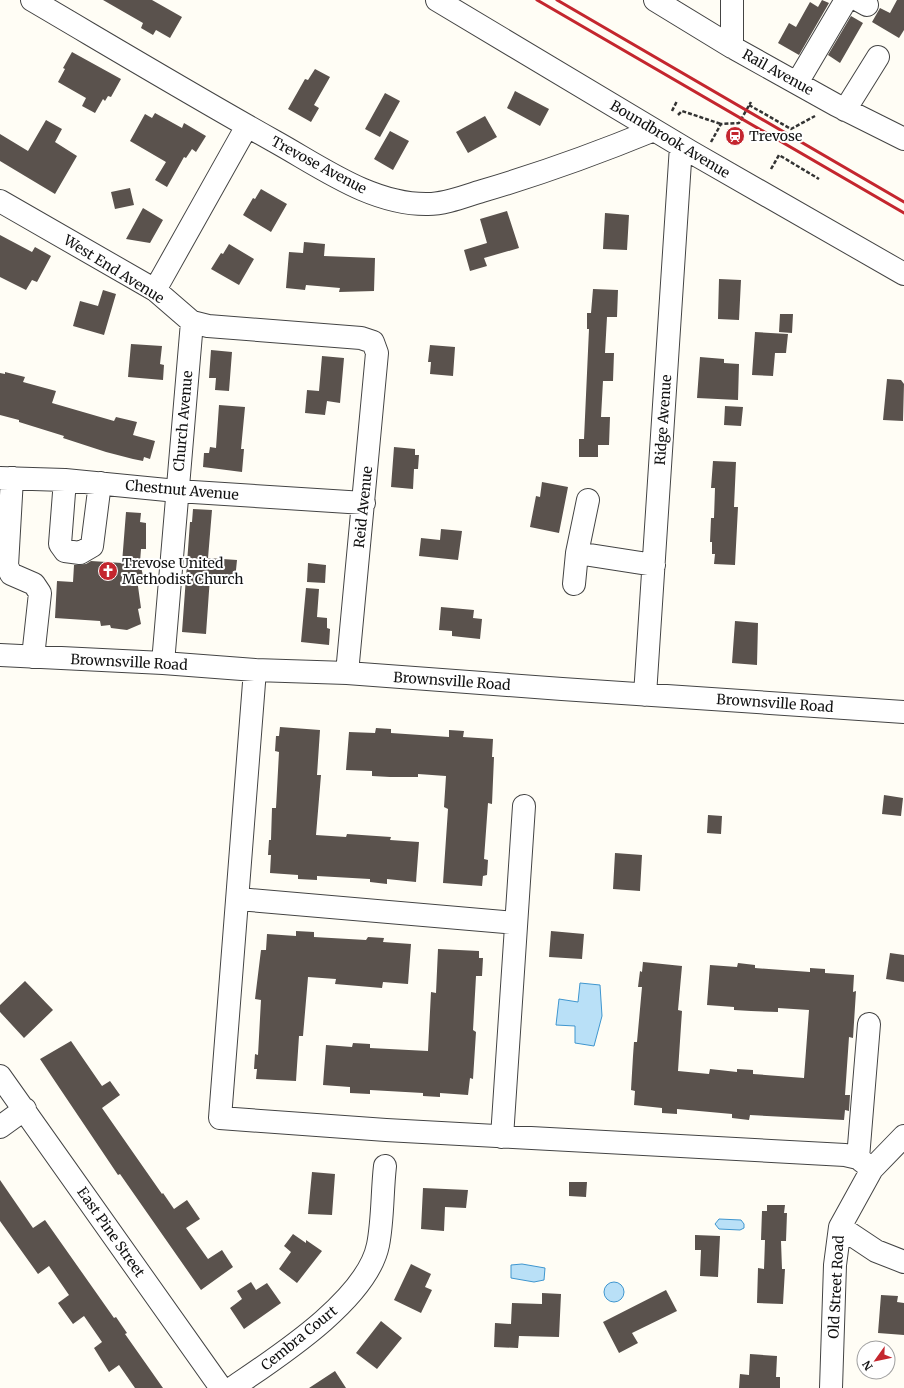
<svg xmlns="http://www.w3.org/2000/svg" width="904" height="1388" font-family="Merriweather,serif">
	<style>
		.water { fill: #b9e0f7; stroke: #3f96cf }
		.building { fill: #5a524d }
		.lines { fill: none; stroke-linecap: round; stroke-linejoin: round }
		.minor-casing { stroke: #444; stroke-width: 24 }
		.path { stroke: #333; stroke-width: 2.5; stroke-dasharray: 4 2; stroke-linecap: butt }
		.minor { stroke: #fff; stroke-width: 22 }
		.rail { stroke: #c4262e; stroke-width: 3 }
		.labels { text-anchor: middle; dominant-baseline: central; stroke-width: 4; stroke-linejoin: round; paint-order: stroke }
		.street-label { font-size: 14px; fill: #111; stroke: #fff }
		.poi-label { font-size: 14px; fill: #111; stroke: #fff; text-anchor: start }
	</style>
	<rect width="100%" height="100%" fill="#fffdf5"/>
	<path class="water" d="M580,983l20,2 2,31 -8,30 -19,-3v-17l-19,-1 3,-26 19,3z
		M719,1219l22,1 3,4v4l-4,2 -21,-1 -4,-5z
		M522,1264l23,4 -1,12 -10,2 -23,-4v-13z
		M604 1292a10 10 0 1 1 20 0a10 10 0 1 1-20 0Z"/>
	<path class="building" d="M103,0h49l30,17 -12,21 -14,-8 -3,5 -12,-7 2,-5z
		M822,0l7,3 -30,52 -21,-12 11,-20 7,4 14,-25 8,5z
		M897,0h7v30l-5,8 -27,-16 8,-14 10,5z
		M851,16l12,7 -23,40 -12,-8z
		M72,52l49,27 -10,18 -3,-1 -3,5 -2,-2 -8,14 -13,-7 4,-8 -28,-16 7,-13 -2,-1z
		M315,69l15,8 -16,28 5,3 -8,14 -23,-13 17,-30 3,1z
		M515,91l34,18 -9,17 -33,-18z
		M385,93l15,8 -20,36 -15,-8z
		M155,113l27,15 2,-5 22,13 -10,16 -4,-3 -6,9 -2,-1 -17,30 -12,-7 11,-18 -36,-21 15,-27 7,4z
		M485,116l12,21 -29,16 -12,-21z
		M46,120l16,9 -7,13 22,14 -22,38 -55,-33v-27l28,17z
		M390,131l19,10 -16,29 -19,-11z
		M130,188l4,17 -19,4 -4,-17z
		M261,189l26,15 -16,28 -28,-17 10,-17 2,1z
		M143,208l20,12 -13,23 -24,-4z
		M507,211l12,37 -35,10 3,8 -17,5 -6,-21 23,-7 -7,-24z
		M605,213l24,2 -2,35 -24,-1z
		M0,235l32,17 3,-5 16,9 -14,26 -5,-2 -6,10 -26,-13z
		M304,242l21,2 -1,12 51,2 -1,33 -35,1 1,-4 -34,-3 -1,5 -19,-2 3,-36 14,1z
		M229,244l25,15 -15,26 -28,-16 10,-16 2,1z
		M719,279l22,1 -2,40 -21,-1z
		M593,289l25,1 -1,27h-10l-2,36h9l-1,28h-10l-2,36h9l-1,28h-11v12h-19v-18h5l5,-110h-2v-16h4z
		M103,290l13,4 -12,41 -31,-9 7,-25 18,5z
		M780,314h13l-1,19 -13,-1z
		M755,332l33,2 -2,19h-11l-2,23 -21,-1z
		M131,344l31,2 -2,18 4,1 -1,15 -35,-3z
		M430,345l25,2 -2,29 -23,-2 1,-12h-3z
		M211,350l21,2 -3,39 -14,-1 1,-12h-7z
		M322,356l22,2 -4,45 -13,-2 -2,14 -20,-2 2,-23 12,1z
		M700,357l24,2v4l15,1 -1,36 -41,-2z
		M5,372l20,5 -2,5 33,9 -4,12 62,18 2,-4 21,5 -4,13 22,6 -5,18 -6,-2 -1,4 -10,-2 -27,-7 -43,-14 1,-2 -45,-14v-2l-19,-5v-42l5,1z
		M887,379l14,1 3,4 -1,37 -20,-1z
		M219,405l26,2 -4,42h3l-2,23 -39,-5 1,-14h5l1,-6 6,1z
		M725,406l18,1 -2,19 -17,-1z
		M394,447l21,2v6h4l-1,14h-4l-1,20 -22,-2z
		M713,461l23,1 -2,45h4l-3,58 -21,-1 1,-10h-3v-12h-2l1,-24h3l1,-30h-4z
		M542,482l26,5 -9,46 -29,-6 6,-31 4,1z
		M193,509l19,1 -4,48 29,2 -2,20 -25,-3 -4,57 -24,-2 8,-110h2z
		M126,512l15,1 -1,9 6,1v26h-5l-1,13 3,14 -6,3 4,29 -3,1 3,15 -14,6 -16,-2 -1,-3 -9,1 -1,-5 -45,-3 2,-37 16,1 1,-17 12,-1 5,-3 31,2z
		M441,529l21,2 -4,29 -39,-4 2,-18 19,2z
		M308,563l18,2 -1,18 -18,-1z
		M306,588l13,1 -2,28 10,1v10l3,1 -1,16 -28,-3z
		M441,607l33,3 -1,8 9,1 -2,20 -28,-3v-5l-13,-1z
		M735,621l23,2 -1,42 -25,-2z
		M280,727l40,3 -3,45h4l-5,60 30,2 1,-3 44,3 -1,3 29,2 -3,40 -29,-3v5l-17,-2v-3l-53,-3v4l-19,-1v-4l-28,-2 1,-18h-3l1,-15h2l1,-32h4l3,-56 -4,-1 1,-15h3z
		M376,728l15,1v4l58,4v-7l15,1 -1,6 30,2 -1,18h2l-2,47 -4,-1 -4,56 4,1 -1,15 -4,1 -1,10 -39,-3 5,-74 -4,-2 2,-31 -28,-2v3h-28l-18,-1v-5l-26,-1 3,-38 26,1z
		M884,795l19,3 -2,18 -19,-2z
		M708,815l14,1 -1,18 -14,-1z
		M615,853l27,2 -2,36 -27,-2z
		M296,931l18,1v5l52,3 2,-3 16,1 -1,4 28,2 -3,40 -25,-2 -1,6 -47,-4 1,-5 -28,-2 -5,59h-4l-3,45 -40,-2 1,-10h-3l1,-15 3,1 3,-55 -6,-1 6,-49h5l1,-16 29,2z
		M551,931l33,3 -2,25 -33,-2z
		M438,949l41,2v7h4l-1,18h-6l-3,54 3,2 -3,47 -3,-1 -2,17 -28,-2v4l-17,-1v-3l-53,-3v4l-20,-1v-6l-27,-2 3,-40 26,2 1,-4 17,1v4l58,3 3,-59 5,1z
		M890,953l14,2v27l-18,-3z
		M643,962l39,4 -4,44 4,1 -4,60 31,3 1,-5 27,3v-3l16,1v4l51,4 5,-68 -31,-2v4l-27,-1 -17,-1v-3l-27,-2 3,-40 27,2 1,-4 17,2v3l55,4v-4l15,1v4l29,2 -1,17 3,-1 -3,47 -4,-1 -4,58h5l-1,16 -4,-1 -1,10 -94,-5 -1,5 -17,-2v-4l-55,-5v5l-15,-1v-5l-28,-3 1,-14 -4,-1 2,-34 1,-14h3l5,-55h-4l2,-16 2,1z
		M25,981l28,29 -29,28 -24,-26v-7z
		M71,1041l31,45 8,-5 10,14 -18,13 60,86 1,-1 11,16 13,-9 13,19 -14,9 22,31 14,-9 11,17 -32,23 -81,-116 -2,1 -78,-116z
		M312,1172l23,2 -3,41 -24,-1z
		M0,1180l33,48 12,-8 69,98 2,-1 11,16 -2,1 38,54h-28l-16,-23 -10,7 -15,-24 8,-6 -18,-26 -11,8 -15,-21 11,-8 -20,-29 -11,8 -38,-53z
		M569,1182h18l-1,15 -17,-1z
		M423,1188l45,2 -2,18 -21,-1 -1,24 -23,-2z
		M767,1205h18l-1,8h3l-1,28h-5l1,28h3l-2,35 -26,-1 1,-35 6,1 1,-29h-4l1,-29h5z
		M293,1234l13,9v-3l16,11 -25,32 -18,-14 12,-17 -7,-6z
		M695,1235l25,1 -2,41 -18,-1 1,-26h-6z
		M411,1264l20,10 -6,13 7,3 -11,23 -27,-13z
		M251,1282l5,8 11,-7 14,20 -37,26 -14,-21 12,-9 -5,-8z
		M666,1290l11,21 -45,22 6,10 -19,10 -16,-31z
		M542,1293l19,1 -2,43 -40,-1 -1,12 -24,-1 1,-24 16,1 1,-21 30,1z
		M881,1295l17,1 -1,6 7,1v32l-26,-2z
		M381,1321l21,17 -25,31 -21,-16z
		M750,1354l27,2 -1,21h4v11h-41l1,-14 9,1z
		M335,1371l11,17h-37z"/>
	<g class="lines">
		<g class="minor-casing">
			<path id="minor" d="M32,0c80,47 160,95 242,141 47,26 98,64 154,63 18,0 37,-8 54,-13 58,-17 116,-38 172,-61
				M437,0l254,152 213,122
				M655,0l77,47 104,58 68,34
				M732,0v47
				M858,0l9,5
				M797,83l49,-83
				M845,110l33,-53
				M0,201l155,89 37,32 16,4 153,12 12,4 4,11 -30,320
				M155,290l92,-164
				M0,478l65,2 112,11 187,12
				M12,478l-5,88 4,8 23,10 6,9 -7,64
				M65,480l-5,64 5,7 15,2 12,-7 8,-63
				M588,500l-11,53 77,12
				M574,584l3,-31
				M0,655l163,8 92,7 92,3 215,16 342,23
				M163,663l29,-341
				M255,670l-35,448 166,12 459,25 13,3 14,11
				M645,695l36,-549
				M238,899l278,24
				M0,1076l221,312
				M0,1127l25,-18
				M502,1137l22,-331
				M858,1158l11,-134
				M840,1227l36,24 28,11
				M232,1388c44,-30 135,-88 146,-143 5,-25 4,-53 7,-79
				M831,1388l4,-123 5,-38 32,-58 32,-33"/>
		</g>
		<path class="path" d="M749,105l42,24 24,-13
			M672,111l5,-10
			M678,115l4,-4 39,13
			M711,142l10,-18 18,-1 12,-21
			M771,169l8,-14 40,24"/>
		<use href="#minor" class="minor"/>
		<path class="rail" d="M537,0l367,213
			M557,0l347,202"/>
	</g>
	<defs>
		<g id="station-disc" transform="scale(1)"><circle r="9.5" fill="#c4262e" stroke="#fff"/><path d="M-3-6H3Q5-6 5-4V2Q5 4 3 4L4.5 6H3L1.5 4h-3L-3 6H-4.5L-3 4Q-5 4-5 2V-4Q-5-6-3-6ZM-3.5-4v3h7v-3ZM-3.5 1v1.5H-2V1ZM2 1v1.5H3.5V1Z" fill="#fff"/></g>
		<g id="church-disc" transform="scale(1)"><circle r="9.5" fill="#c4262e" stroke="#fff"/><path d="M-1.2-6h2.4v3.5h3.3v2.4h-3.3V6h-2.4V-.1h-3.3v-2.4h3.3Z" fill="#fff"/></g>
	</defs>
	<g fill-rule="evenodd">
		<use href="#station-disc" x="735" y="136"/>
		<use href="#church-disc" x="108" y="571"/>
	</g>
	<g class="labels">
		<g class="street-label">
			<text transform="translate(778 72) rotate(29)">Rail Avenue</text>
			<text transform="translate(670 139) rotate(31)">Boundbrook Avenue</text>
			<text transform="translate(319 165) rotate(28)">Trevose Avenue</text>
			<text transform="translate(114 269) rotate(32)">West End Avenue</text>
			<text transform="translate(663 420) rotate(-86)">Ridge Avenue</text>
			<text transform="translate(183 421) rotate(-85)">Church Avenue</text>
			<text transform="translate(182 490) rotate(5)">Chestnut Avenue</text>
			<text transform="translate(363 507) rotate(-84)">Reid Avenue</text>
			<text transform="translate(129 662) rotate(3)">Brownsville Road</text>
			<text transform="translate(452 681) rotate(4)">Brownsville Road</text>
			<text transform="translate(775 703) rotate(4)">Brownsville Road</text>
			<text transform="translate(111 1232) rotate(55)">East Pine Street</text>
			<text transform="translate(836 1287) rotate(-87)">Old Street Road</text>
			<text transform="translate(299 1338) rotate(-39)">Cembra Court</text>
		</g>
		<g class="poi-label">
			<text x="749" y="136">Trevose</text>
			<text x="122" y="563">Trevose United<tspan x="122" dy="16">Methodist Church</tspan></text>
		</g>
	</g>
	<g transform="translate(876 1360) rotate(237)"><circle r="19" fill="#ffffff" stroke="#a0a0a0"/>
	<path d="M0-3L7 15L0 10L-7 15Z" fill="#c4262e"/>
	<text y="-6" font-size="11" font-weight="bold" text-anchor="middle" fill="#111111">N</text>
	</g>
</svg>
